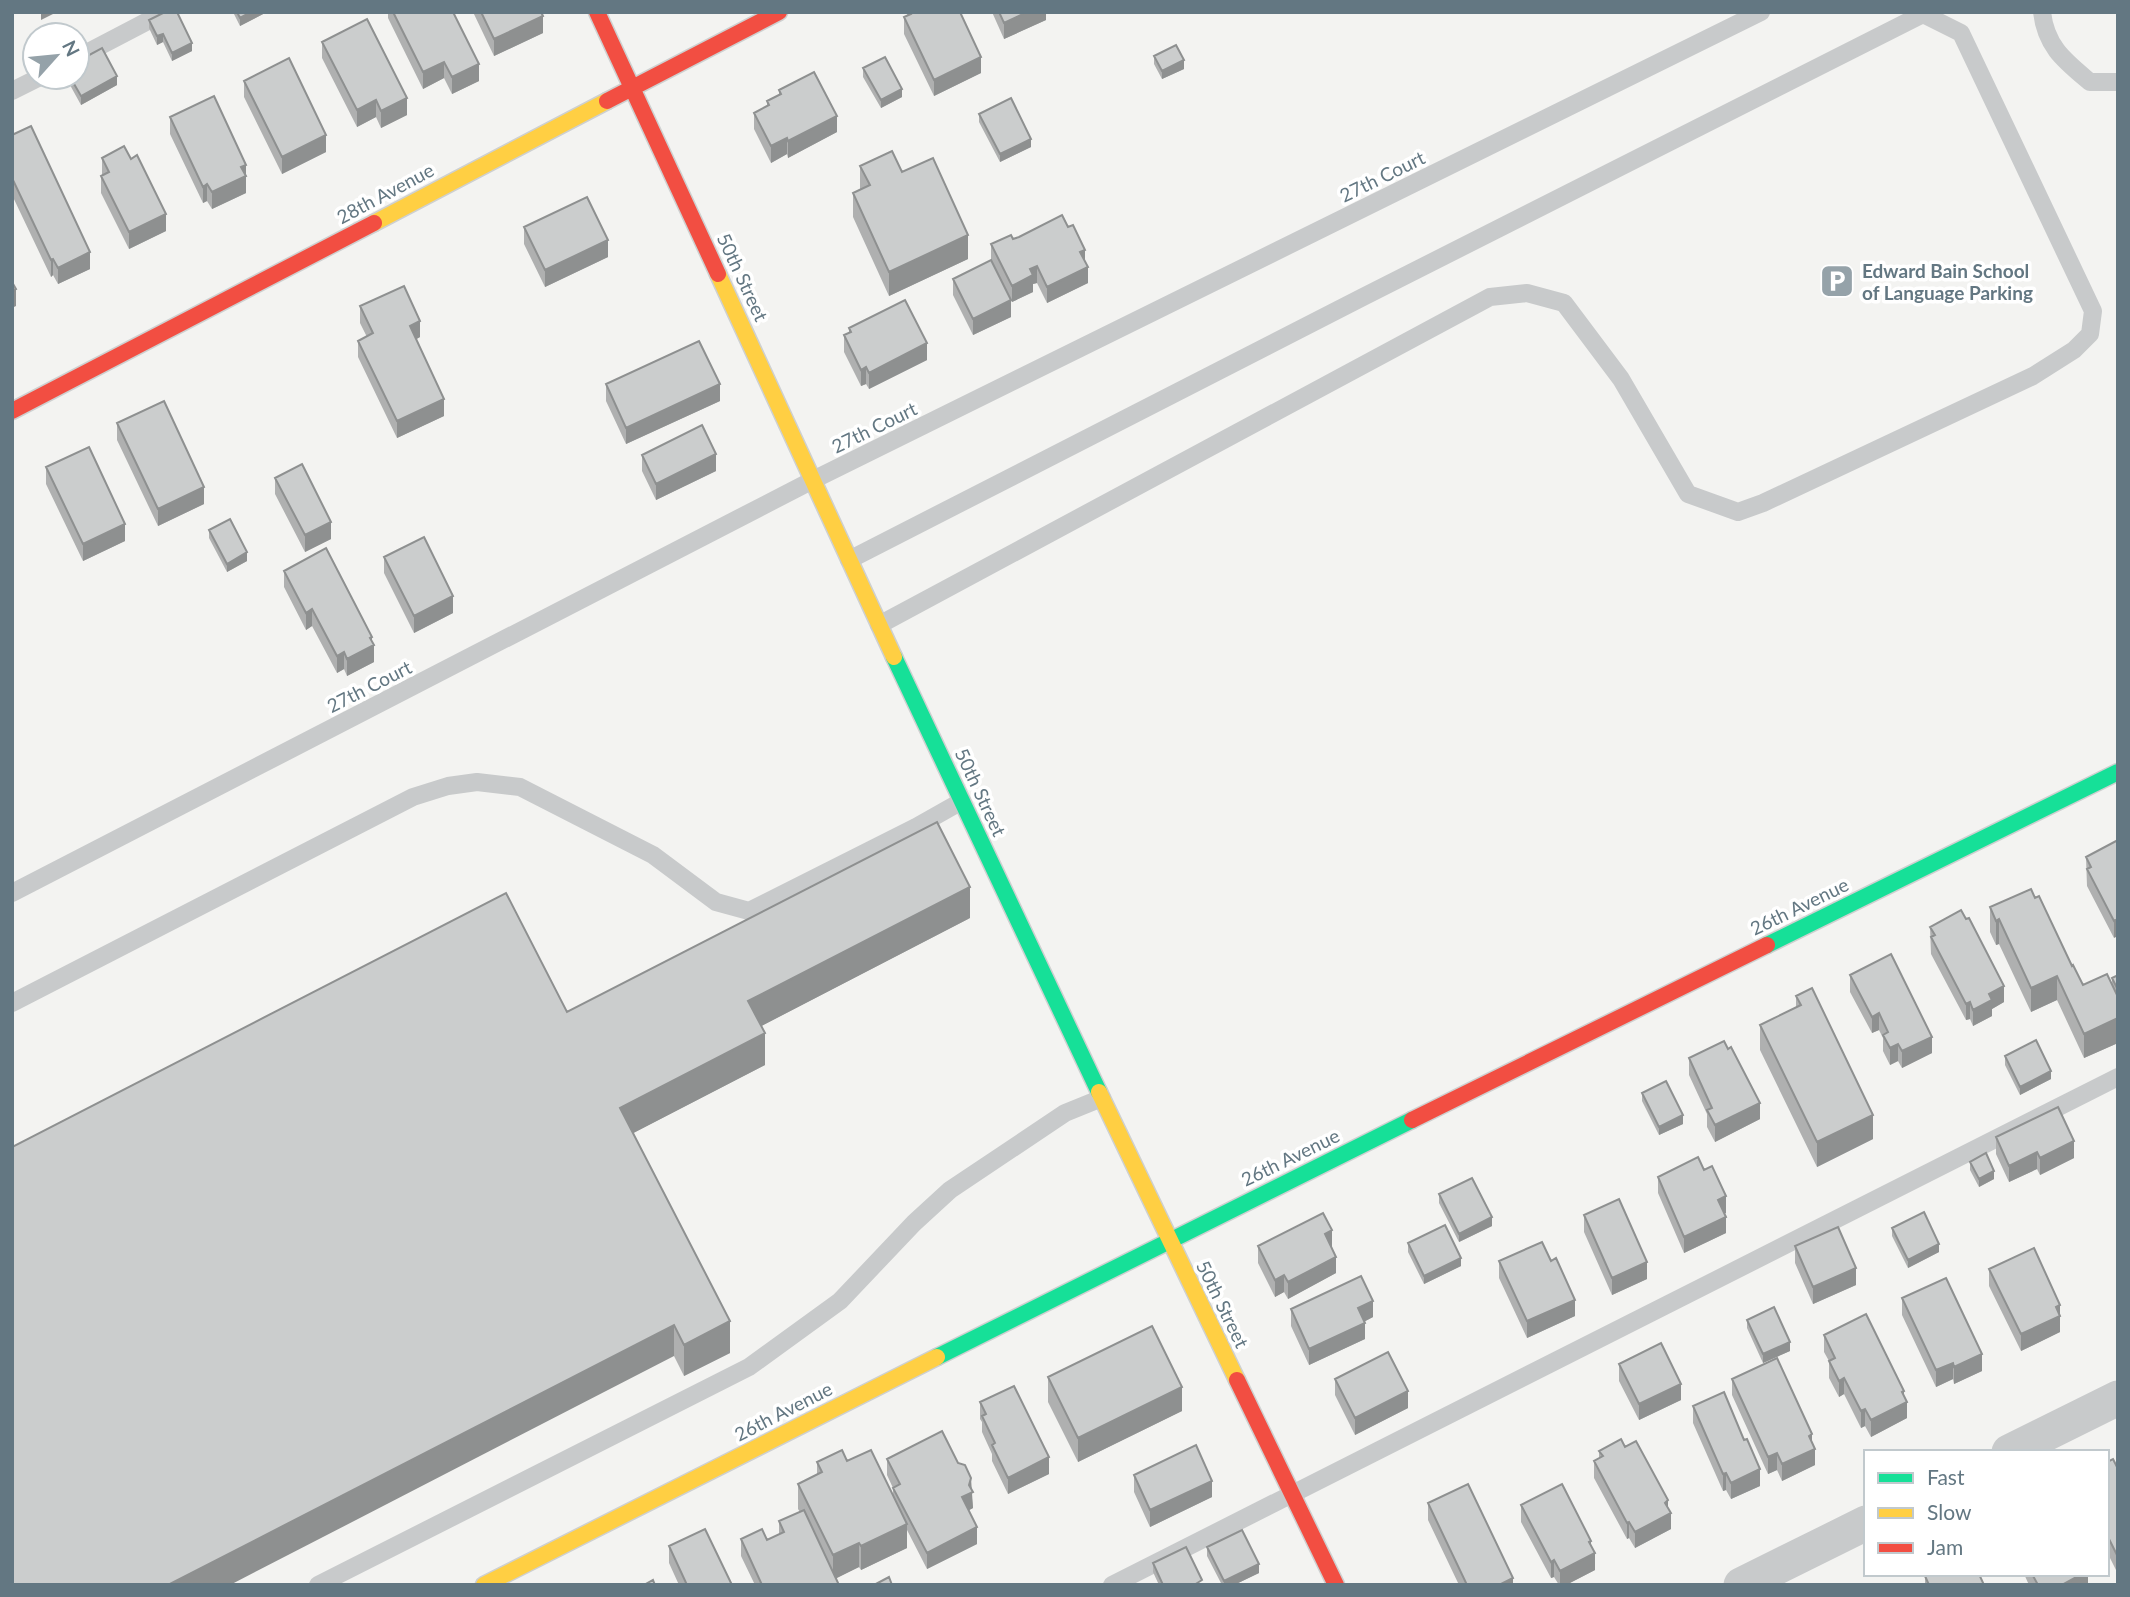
<svg xmlns="http://www.w3.org/2000/svg" width="2130" height="1597" font-family="Lato,sans-serif">
	<style>
		.lines { fill: none; stroke-linecap: round; stroke-linejoin: round }
		.fast-casing { stroke: #ced0d0; stroke-width: 19 }
		.slow-casing { stroke: #ced0d0; stroke-width: 19 }
		.jam-casing { stroke: #ced0d0; stroke-width: 19 }
		.lane { stroke: #c8cacb; stroke-width: 18 }
		.street { stroke: #c8cacb; stroke-width: 35 }
		.fast { stroke: #16e098; stroke-width: 16 }
		.slow { stroke: #ffcf43; stroke-width: 16 }
		.jam { stroke: #f24e42; stroke-width: 16 }
		.wall { fill: #afb0b0 }
		.shaded-wall { fill: #8e9090 }
		.building { fill: #cbcdcd; stroke: #8e9090; stroke-width: 2 }
		.labels { text-anchor: middle; dominant-baseline: central; stroke-width: 7; stroke-linejoin: round; paint-order: stroke }
		.street-label { font-size: 19px; fill: #637782; stroke: #fff }
		.poi-label { font-size: 19px; font-weight: bold; fill: #637782; stroke: #fff; text-anchor: start }
	</style>
	<rect width="100%" height="100%" fill="#f3f3f1"/>
	<g class="lines">
		<g class="fast-casing">
			<path id="fast" d="M894,657l205,435
				M1767,945l351,-173
				M937,1357l475,-237"/>
		</g>
		<g class="slow-casing">
			<path id="slow" d="M374,223l233,-122
				M718,274l176,383
				M1099,1092l138,288
				M484,1585l453,-228"/>
		</g>
		<g class="jam-casing">
			<path id="jam" d="M597,12l121,262
				M607,101l172,-89
				M12,411l362,-188
				M1412,1120l355,-175
				M1237,1380l99,205"/>
		</g>
		<path class="lane" d="M2042,12c4,35 23,49 48,70h28
			M77,58l88,-46
			M12,91l28,-14
			M849,560l514,-263 560,-283 38,19 132,278 -3,23 -16,16 -41,26 -270,127 -25,9 -50,-18 -67,-115 -57,-76 -37,-10 -37,4 -611,328
			M12,893l801,-413 948,-468
			M12,1003l401,-206 35,-11 29,-4 43,5 133,68 63,47 33,9 167,-84 46,-26
			M318,1585l431,-218 91,-66 74,-78 36,-33 115,-77 37,-15
			M1112,1585l1006,-508"/>
		<path class="street" d="M2009,1452l109,-54
			M1741,1585l125,-62"/>
		<use href="#fast" class="fast"/>
		<use href="#slow" class="slow"/>
		<use href="#jam" class="jam"/>
	</g>
	<path class="wall" d="M233,12h34l-27,14z
		M388,12h65l26,69 -27,13 -8,-16 -21,11 -35,-71z
		M473,12h68l2,21 -49,23z
		M907,12h53l21,61 -47,23 -30,-62v-17l3,-1z
		M992,12h54v8l-42,19z
		M149,20l43,31 -20,10 -9,-19 -6,3 -8,-17z
		M322,42l85,73 -26,13 -5,-11 -19,10 -35,-69z
		M1154,56l30,13 -22,10 -8,-15z
		M80,60l37,25 -36,20 -11,-20v-8l11,-6 -1,-3z
		M863,68l39,29 -21,11 -18,-31z
		M244,81l82,71 -44,22 -38,-77z
		M779,90l58,42 -49,26 -1,-4 -16,9 -17,-34v-16l13,-7v-5l12,-6z
		M979,114l52,33 -31,15 -21,-40z
		M170,117l76,48v28l-34,16 -5,-8 -4,2 -33,-69z
		M12,135l78,134 -32,15 -5,-9 -2,2 -39,-82z
		M102,158l64,73 -37,18 -28,-56v-17l1,-1z
		M860,166l108,93 -79,37 -36,-79v-24l7,-4z
		M524,227l84,30 -63,30 -21,-43z
		M1013,239l72,22 3,22 -41,20 -10,-20 -4,1v8l-21,10 -1,-1v16l-38,18 -20,-40v-16l38,-18v-17z
		M360,306l60,31 -4,2 28,77 -47,22 -39,-81v-16l9,-4 -7,-14z
		M849,328l78,32 -58,29 -3,-5 -5,2 -17,-34v-17l5,-2z
		M606,384l114,17 -94,43 -20,-43z
		M117,423l87,81 -46,22 -41,-86z
		M642,455l74,16 -60,29 -14,-29z
		M46,467l79,74 -42,20 -37,-77z
		M275,478l56,61 -26,13 -30,-58z
		M209,530l38,31 -20,11 -18,-34z
		M384,557l69,56 -39,20 -30,-60z
		M284,571l90,91 -27,14 -3,-7 -7,4 -25,-47 -6,4 -22,-43z
		M2118,840l-4,98 -27,-52 -1,-29z
		M2035,898l48,87h29v-7l6,-3v68l-34,15 -27,-58 -26,12 -32,-68 -3,1 -6,-13v-25z
		M970,918l-209,108 4,39 -132,68 97,220 -46,23 -10,-20 -107,-344z
		M1930,927l74,75 -12,7v7l-19,10 -3,-7 -4,1 -35,-66z
		M1850,975l82,78 -30,15 -4,-7 -8,4 -7,-14v-13l-4,-8 -7,3 -22,-41z
		M1796,996l77,143 -56,28 -57,-117v-25l36,-18z
		M2005,1056l46,23 -31,16 -15,-30z
		M1689,1058l71,61 -45,23 -8,-15v-13l-18,-39z
		M1642,1093l41,31 -24,11 -17,-34z
		M1996,1137l78,21 -34,17 -3,-6 -28,13 -13,-28z
		M1970,1162l24,17 -15,8 -9,-17z
		M1658,1177l68,36h-1l1,20 -42,20 -26,-60z
		M1439,1194l53,32 -33,16 -20,-39z
		M1584,1215l63,64 -35,16 -28,-63z
		M1892,1228l47,24 -31,16 -16,-32z
		M1408,1243l53,23 -37,18 -16,-32z
		M1258,1246l74,1 4,26 -48,26 -4,-7 -9,5 -17,-34z
		M1795,1246l61,39 -43,19 -18,-41z
		M1499,1261l76,55 -48,22 -28,-60z
		M1989,1269l71,36v27l-39,19 -32,-65z
		M1902,1298l80,73 -28,13 -1,-5 -17,8 -34,-72z
		M1291,1309l82,8 -8,4v18l-56,26 -18,-39z
		M1747,1320l43,31 -27,12 -16,-35z
		M1824,1335l80,61 3,22 -36,19 -6,-11 -4,2 -17,-34 -5,3 -10,-19v-17l-5,-9z
		M1619,1364l62,36 -42,20 -20,-39z
		M1048,1377l134,34 -104,51 -30,-60z
		M1335,1379l73,29 -53,27 -20,-40z
		M1732,1379l80,63 3,23 -33,16 -5,-11 -9,4 -36,-79z
		M980,1402l69,72 -41,20 -16,-33v-7l-10,-22v-10l-2,-3z
		M1693,1406l67,80 -29,13 -5,-9 -3,1 -30,-68z
		M1625,1447l43,62 3,20 -36,19 -6,-10 -2,1 -33,-61v-17l5,-3v-7z
		M887,1459l84,30 2,19 -4,2 8,34 -50,25 -20,-39v18l-46,22 -2,-3 -23,11 3,7h-84l-14,-29v-17l26,1 12,-5v-14l21,-9 -2,-3v-25l19,-9v-13l30,-1 46,34v-7l-6,-13z
		M2107,1462l11,7v105l-11,-22z
		M1134,1475l78,22 -62,30 -16,-35z
		M1428,1503l85,82h-54l-31,-65z
		M1521,1505l70,42 4,23 -29,15h-7l-5,-8 -3,1 -30,-56z
		M669,1546l63,39h-53l-10,-22z
		M1207,1547l52,26 -25,12h-12l-15,-29z
		M1153,1563l49,22h-43l-6,-13z
		M2024,1574h64v11h-59z
		M1925,1576l59,9h-59z"/>
	<path class="shaded-wall" d="M41,12h16l-16,8z
		M251,12h16l-27,14v-8z
		M1027,12h19v8l-42,19v-16z
		M543,16v17l-49,23v-17z
		M163,34v8l-6,3v-9z
		M192,43v8l-20,10v-8z
		M981,57v16l-47,23v-16z
		M1184,60v9l-22,10v-8z
		M444,62v16l-21,11v-17z
		M479,64v17l-27,13v-17z
		M117,76v9l-36,20v-9z
		M902,89v8l-21,11v-8z
		M407,98v17l-26,13v-17z
		M376,100v17l-19,10v-17z
		M837,116v16l-49,26v-17z
		M326,135v17l-44,22v-17z
		M787,138v16l-16,9v-17z
		M1031,139v8l-31,15v-8z
		M246,165v28l-34,16v-17l29,-25z
		M207,184v17l-4,2v-16z
		M166,214v17l-37,18v-17z
		M968,235v24l-79,37v-24z
		M608,240v17l-63,30v-17z
		M1085,250v16l-5,-14z
		M90,252v17l-32,15v-16z
		M53,259v16l-2,2v-17z
		M1037,266v17l-4,1v8l-21,10v-16l18,-17z
		M1088,267v16l-41,20v-16z
		M16,289v17l-4,2v-17z
		M1011,300v17l-38,18v-16z
		M420,321v16l-10,6v-17z
		M927,343v17l-58,29v-16z
		M866,367v17l-5,2v-16z
		M720,384v17l-94,43v-16z
		M444,399v17l-47,22v-17z
		M716,454v17l-60,29v-16z
		M204,487v17l-46,22v-17z
		M331,522v17l-26,13v-17z
		M125,524v17l-42,20v-17z
		M247,552v9l-20,11v-8z
		M453,596v17l-39,20v-17z
		M312,609v17l-6,4v-17z
		M372,637v9l2,-1v17l-27,14v-17z
		M344,652v17l-7,4v-17z
		M970,887v31l-222,115v-32z
		M1999,919v25l-3,1v-24z
		M2118,919v17l-4,2v-17z
		M2057,976v24l-26,12v-24z
		M2004,986v16l-12,7v7l-19,10v-16l16,-16z
		M1970,1002v17l-4,1v-16z
		M1879,1013v17l-7,3v-16z
		M2118,1018v25l-34,15v-24z
		M765,1033v32l-145,75v-32z
		M1932,1037v16l-30,15v-17z
		M1898,1044v17l-8,4v-17z
		M2051,1071v8l-31,16v-8z
		M1760,1103v16l-45,23v-17z
		M1683,1115v9l-24,11v-8z
		M1873,1115v24l-56,28v-25z
		M2074,1141v17l-34,17v-17z
		M2037,1152v17l-28,13v-16z
		M1994,1171v8l-15,8v-8z
		M1726,1196v17l-8,4v-17z
		M1492,1217v9l-33,16v-8z
		M1726,1217v16l-42,20v-16z
		M1332,1230v17l-7,4v-17z
		M1939,1244v8l-31,16v-8z
		M1336,1257v16l-48,26v-17z
		M1461,1258v8l-37,18v-8z
		M1647,1262v17l-35,16v-17z
		M1856,1268v17l-43,19v-17z
		M1284,1275v17l-9,5v-17z
		M1575,1300v16l-48,22v-17z
		M1373,1301v16l-15,8v-17z
		M2060,1305v27l-39,19v-17z
		M730,1321v32l-46,23v-31z
		M1365,1323v16l-56,26v-16z
		M674,1325v31l-444,229h-62z
		M1790,1342v9l-27,12v-9z
		M1982,1354v17l-28,13v-17z
		M1953,1363v16l-17,8v-17z
		M1844,1378v16l-5,3v-16z
		M1681,1384v16l-42,20v-16z
		M1182,1387v24l-104,51v-24z
		M1408,1391v17l-53,27v-17z
		M1904,1391v12l3,-1v16l-36,19v-17z
		M1865,1409v17l-4,2v-17z
		M1812,1434v16l3,-1v16l-33,16v-17l27,-28z
		M1777,1453v17l-9,4v-17z
		M1049,1457v17l-41,20v-16z
		M1760,1469v17l-29,13v-16z
		M1726,1473v17l-3,1v-17z
		M971,1478l2,30 -11,6v-17l7,-12z
		M1212,1481v16l-62,30v-17z
		M1668,1500v14l3,-1v16l-36,19v-16z
		M1629,1522v16l-2,1v-16z
		M907,1524v24l-46,22v-24z
		M977,1527v17l-50,25v-16z
		M1591,1541v14l4,-2v17l-29,15h-6v-14z
		M859,1543v24l-26,13v-25z
		M1554,1560v17l-3,1v-16z
		M1259,1564v9l-25,12h-10v-4z
		M2082,1574h6v11h-26z
		M1513,1578v7h-14z"/>
	<path class="building" d="M165,12h12l15,31 -20,10 -9,-19 -6,2 -8,-16z
		M237,12h14l-11,6z
		M393,12h60l26,52 -27,13 -8,-15 -21,10z
		M481,12h60l2,4 -49,23z
		M910,12h50l21,45 -47,23 -30,-63 7,-3z
		M999,12h28l-23,11z
		M367,19l40,79 -26,13 -5,-11 -19,10 -35,-68z
		M1176,45l8,15 -22,11 -8,-15z
		M102,48l15,28 -36,20 -11,-19h7v-4l8,-4 -5,-9z
		M885,57l17,32 -21,11 -18,-32z
		M289,58l37,77 -44,22 -38,-76z
		M814,72l23,44 -49,25 -1,-3 -16,8 -17,-33 15,-8 -2,-4 14,-7 -2,-4z
		M214,96l32,69 -5,2 5,9 -34,16 -5,-8 -4,3 -33,-70z
		M1011,98l20,41 -31,15 -21,-40z
		M31,126l59,126 -32,16 -5,-9 -2,1 -39,-82v-43z
		M124,146l7,13 6,-4 29,59 -37,18 -28,-56 8,-4 -7,-14z
		M892,151l10,21 31,-14 35,77 -79,37 -36,-79 17,-8 -10,-19z
		M587,197l21,43 -63,30 -21,-43z
		M1062,215l6,12 5,-2 12,25 -5,2 8,15 -41,20 -10,-21 -7,3 3,6 -21,11 -21,-42 20,-9 2,4 6,-2z
		M991,260l20,40 -38,19 -20,-40z
		M12,282l4,7 -4,2z
		M404,286l16,35 -10,5 34,73 -47,22 -39,-80 15,-8 -13,-27z
		M905,300l22,43 -58,30 -3,-6 -5,3 -17,-35 7,-3 -2,-4z
		M699,341l21,43 -94,44 -20,-44z
		M164,401l40,86 -46,22 -41,-86z
		M702,425l14,29 -60,30 -14,-29z
		M89,447l36,77 -42,20 -37,-77z
		M302,464l29,58 -26,13 -30,-57z
		M230,519l17,33 -20,12 -18,-34z
		M424,537l29,59 -39,20 -30,-59z
		M326,548l46,89 -2,1 4,7 -27,14 -3,-7 -7,4 -25,-47 -6,4 -22,-42z
		M937,822l33,65 -222,114 17,32 -145,75 110,213 -46,24 -10,-20 -506,260h-156v-438l494,-254 61,119z
		M2118,840v79l-4,2 -27,-52 4,-2 -5,-10z
		M2031,889l4,9 4,-2 33,70 1,-1 10,20 24,-11 11,23v21l-34,16 -27,-58 -26,12 -32,-69 -3,2 -6,-14z
		M1961,910l5,9 3,-1 35,68 -15,8 3,6 -19,10 -3,-8 -4,2 -35,-67 4,-2 -5,-8z
		M1891,954l41,83 -30,14 -4,-7 -8,4 -7,-13 5,-3 -9,-19 -7,4 -22,-42z
		M2118,975v15l-6,-12z
		M1812,988l61,127 -56,27 -57,-117 41,-20 -5,-9z
		M2036,1040l15,31 -31,16 -15,-31z
		M1724,1041l4,8 3,-2 29,56 -45,22 -8,-15 5,-2 -23,-50z
		M1666,1081l17,34 -24,12 -17,-34z
		M2058,1107l16,34 -34,17 -3,-6 -28,14 -13,-29z
		M1986,1153l8,18 -15,8 -9,-17z
		M1698,1157l6,13 8,-4 14,30 -8,4 8,17 -42,20 -26,-60z
		M1472,1178l20,39 -33,17 -20,-40z
		M1619,1199l28,63 -35,16 -28,-63z
		M1924,1212l15,32 -31,16 -16,-32z
		M1323,1213l9,17 -7,4 11,23 -48,25 -4,-7 -9,5 -17,-34z
		M1445,1225l16,33 -37,18 -16,-33z
		M1838,1227l18,41 -43,19 -18,-41z
		M1542,1242l9,19 5,-3 19,42 -48,21 -28,-60z
		M2034,1248l26,57 -4,2 4,9 -39,18 -32,-65z
		M1361,1276l12,25 -15,7 7,15 -56,26 -18,-40z
		M1946,1278l36,76 -28,13 -1,-4 -17,7 -34,-72z
		M1774,1307l16,35 -27,12 -16,-34z
		M1866,1314l38,77 -2,1 5,10 -36,18 -6,-11 -4,2 -17,-33 -5,3 -10,-20 6,-3 -11,-23z
		M1152,1326l30,61 -104,51 -30,-61z
		M1661,1343l20,41 -42,20 -20,-40z
		M1388,1352l20,39 -53,27 -20,-39z
		M1777,1358l35,76 -3,2 6,13 -33,15 -5,-11 -9,4 -36,-78z
		M1014,1386l35,71 -41,21 -16,-33 3,-2 -13,-27 4,-2 -6,-12z
		M1724,1392l20,48 3,-1 13,30 -29,14 -5,-10 -3,1 -30,-68z
		M942,1431l16,32 7,2 6,13 -2,7 4,7 -11,5 15,30 -50,26 -34,-65 7,-4 -13,-25z
		M1621,1439l4,8 11,-6 32,59 -3,3 6,10 -36,19 -6,-10 -2,1 -33,-62 9,-5 -4,-5z
		M1196,1445l16,36 -62,29 -16,-35z
		M842,1450l5,11 24,-11 36,74 -46,22 -2,-3 -26,12 -35,-71 24,-12 -5,-10z
		M2113,1459l5,10v88l-11,-22v-73z
		M1468,1484l45,94 -14,7h-32l-39,-82z
		M1562,1484l29,57 -2,1 6,11 -35,18 -6,-11 -3,2 -30,-57z
		M804,1510l35,75h-77l-21,-46 21,-10 5,11 17,-8 -5,-11z
		M705,1529l27,56h-45l-18,-39z
		M1242,1530l17,34 -35,17 -17,-34z
		M1186,1547l16,33 -8,5h-31l-10,-22z
		M1928,1574h51l5,11h-55l-4,-9z
		M2032,1574h50l-20,11h-24z
		M889,1577l3,8h-18z
		M653,1580l2,5h-11z"/>
	<defs>
		<g id="parking-square" transform="scale(1.75)"><rect x="-9" y="-9" width="18" height="18" rx="4" fill="#95a2a9" stroke="#fff"/><path d="M-3.5-5.5H1a3.5 3.5 0 0 1 0 7H-1V5.5H-3.5ZM-1-3.4V-.6H.8a1.4 1.4 0 0 0 0-2.8Z" fill="#fff"/></g>
	</defs>
	<g fill-rule="evenodd">
		<use href="#parking-square" x="1837" y="281"/>
	</g>
	<g class="labels">
		<g class="street-label">
			<text transform="translate(1382 176) rotate(-26)">27th Court</text>
			<text transform="translate(385 193) rotate(-28)">28th Avenue</text>
			<text transform="translate(743 277) rotate(65)">50th Street</text>
			<text transform="translate(874 427) rotate(-26)">27th Court</text>
			<text transform="translate(369 686) rotate(-27)">27th Court</text>
			<text transform="translate(981 792) rotate(65)">50th Street</text>
			<text transform="translate(1799 906) rotate(-26)">26th Avenue</text>
			<text transform="translate(1290 1157) rotate(-26)">26th Avenue</text>
			<text transform="translate(1223 1304) rotate(64)">50th Street</text>
			<text transform="translate(783 1411) rotate(-27)">26th Avenue</text>
		</g>
		<g class="poi-label">
			<text x="1862" y="270">Edward Bain School<tspan x="1862" dy="22">of Language Parking</tspan></text>
		</g>
	</g>
	<rect width="2130" height="1597" fill="none" stroke="#637782" stroke-width="28"/>
	<rect x="1864" y="1450" width="245" height="126" fill="#ffffff" stroke="#c1c9cd" stroke-width="2"/>
	<rect x="1878" y="1473" width="35" height="10" fill="#16e098" stroke="#c1c9cd" stroke-width="2"/>
	<text x="1927" y="1485" font-size="21" fill="#637782">Fast</text>
	<rect x="1878" y="1508" width="35" height="10" fill="#ffcf43" stroke="#c1c9cd" stroke-width="2"/>
	<text x="1927" y="1520" font-size="21" fill="#637782">Slow</text>
	<rect x="1878" y="1543" width="35" height="10" fill="#f24e42" stroke="#c1c9cd" stroke-width="2"/>
	<text x="1927" y="1555" font-size="21" fill="#637782">Jam</text>
	<g transform="translate(56 56) rotate(63)"><circle r="33" fill="#ffffff" stroke="#c1c9cd" stroke-width="2"/>
	<path d="M0-5L12 26L0 18L-12 26Z" fill="#95a2a9"/>
	<text y="-10" font-size="19" font-weight="bold" text-anchor="middle" fill="#637782">N</text>
	</g>
</svg>
